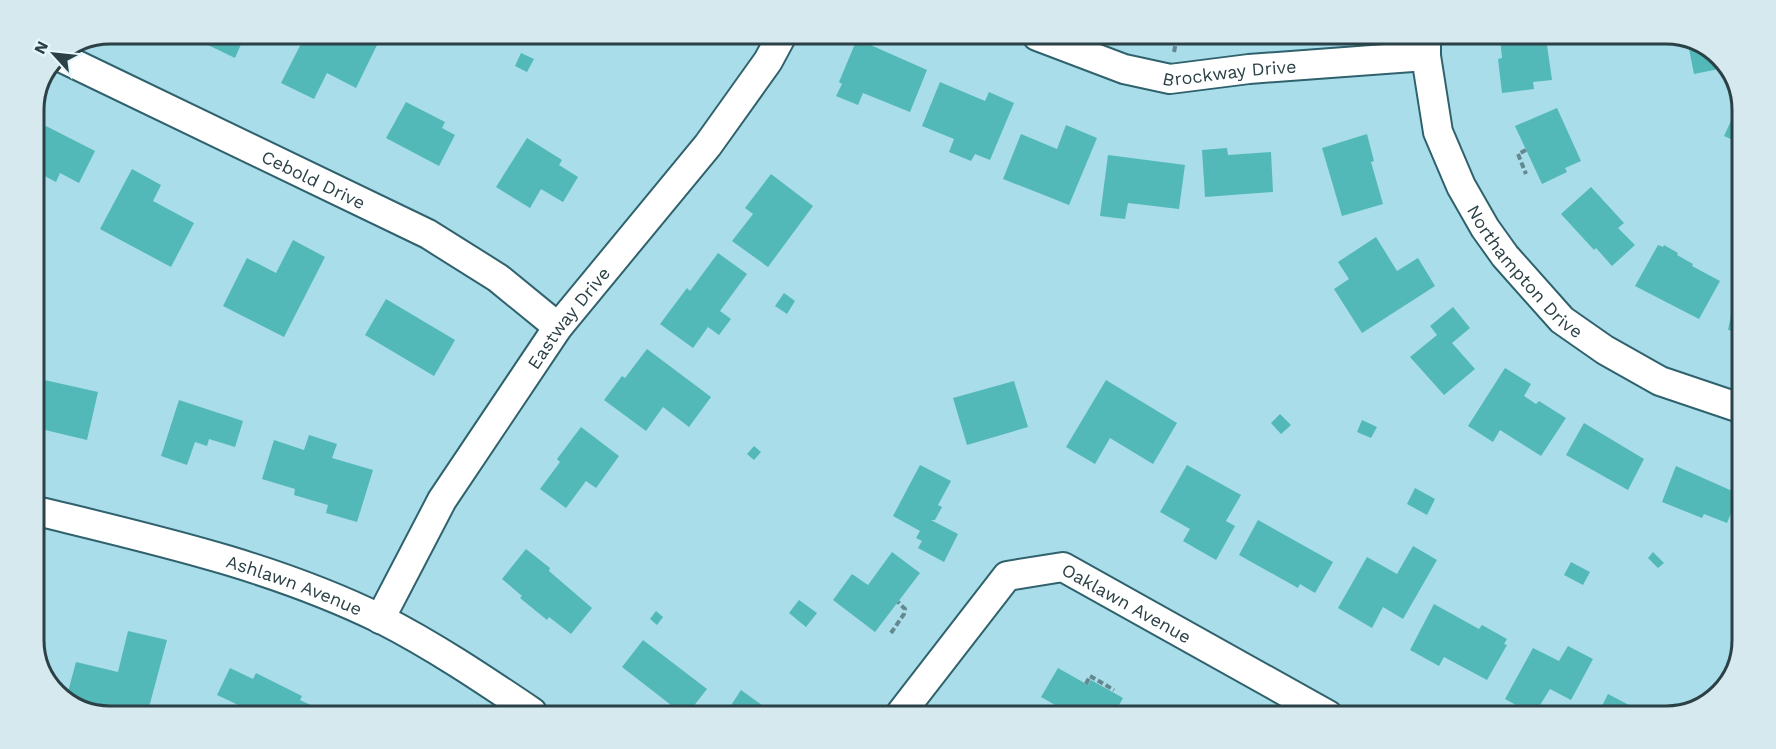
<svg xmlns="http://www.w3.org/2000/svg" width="1776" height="749" font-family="'Work Sans',sans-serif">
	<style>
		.green { fill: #7dba91 }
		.building { fill: #52b9b8 }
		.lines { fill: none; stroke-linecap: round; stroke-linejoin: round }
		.street-casing { stroke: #30626d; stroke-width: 32 }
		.path { stroke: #648890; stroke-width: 4; stroke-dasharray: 6 3; stroke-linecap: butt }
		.street { stroke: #fff; stroke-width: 28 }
		.labels { text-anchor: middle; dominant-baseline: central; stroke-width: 4.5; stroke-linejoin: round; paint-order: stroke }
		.street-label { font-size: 18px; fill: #2b4146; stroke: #e4f8fd }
		.rim { fill: none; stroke: #2b4146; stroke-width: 3 }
	</style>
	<rect width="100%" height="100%" fill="#a9ddea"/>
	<path class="green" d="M1137,37h75l-2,5c-23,6 -50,1 -73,-5z"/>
	<path class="building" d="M183,33h63l-11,25z
		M306,34h53l19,9 -22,45 -29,-15 -13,26 -33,-16z
		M1500,38h46l6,42 -19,2 1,7 -32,4 -4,-34 4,-1z
		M857,39l70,31 -17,42 -47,-19 -5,12 -22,-9 6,-12 -3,-2z
		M1687,39h8l32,24 2,4 -35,7z
		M521,53l13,6 -7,13 -12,-6z
		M940,82l45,19 4,-9 25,11 -24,57 -15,-6 -4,7 -22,-9 5,-13 -32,-13z
		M1741,99l2,5 -1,40 -18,-8z
		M406,102l39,20 -3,6 13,7 -16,31 -53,-28z
		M1557,108l24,53 -16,7 2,4 -25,12 -27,-58z
		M33,124l11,5 2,-3 49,25 -16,32 -19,-10 -4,9 -23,-12z
		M1066,125l31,13 -28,67 -66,-26 18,-45 36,15z
		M1367,134l7,27 -3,1 12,42 -41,12 -20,-68z
		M527,138l35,22 -3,5 19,12 -15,25 -22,-13 -11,19 -34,-21z
		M1227,148l1,7 43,-3 2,40 -68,5 -3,-47z
		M1108,155l77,10 -6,44 -51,-6 -3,16 -25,-3z
		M132,169l29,16 -8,16 41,22 -23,44 -71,-38z
		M771,174l42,32 -45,61 -36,-26 21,-27 -8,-6z
		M1591,187l33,36 -6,5 17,17 -23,21 -16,-18 -2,2 -33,-36z
		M1376,237l21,34 21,-13 17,28 -73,47 -28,-44 15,-10 -11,-17z
		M293,240l32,17 -41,80 -61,-31 24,-48 29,15z
		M1658,245l5,2 1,-2 14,8 -1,2 16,9 -1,2 28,15 -21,38 -64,-33z
		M718,253l29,21 -27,37 11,8 -12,16 -11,-8 -15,21 -33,-24 27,-36 3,3z
		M1737,286l4,1v45l-13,-2z
		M784,293l11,8 -8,13 -12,-8z
		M386,299l69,41 -21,36 -69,-41z
		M1453,307l17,21 -18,15 23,26 -31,26 -34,-38 27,-22 -7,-9z
		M647,349l64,48 -22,30 -26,-20 -17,24 -42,-31 18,-24 3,2z
		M1505,368l26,16 -7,12 12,8 3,-3 27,17 -25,38 -41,-26 -7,12 -25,-16z
		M40,379l58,13 -11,48 -46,-11 -1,5 -7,-2v-37l3,1z
		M1106,380l71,43 -24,41 -43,-26 -15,26 -29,-17z
		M1014,381l14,46 -61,18 -14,-47z
		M179,400l64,21 -8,26 -26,-8 -2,7 -12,-4 -8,23 -26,-9z
		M1280,414l11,11 -10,9 -10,-11z
		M1362,420l15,7 -6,11 -14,-6z
		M1584,423l60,36 -16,31 -62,-35z
		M581,427l38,29 -23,32 -10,-7 -20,27 -26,-19 20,-27 -3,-3z
		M309,435l28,9 -5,14 41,12 -16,52 -31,-9 2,-8 -34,-10 1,-6 -33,-10 12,-39 30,10z
		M754,446l7,6 -7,8 -7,-6z
		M920,465l31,16 -13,24 4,2 -7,13h-4l27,14 -14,28 -26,-14 4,-7 -6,-3 4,-7 -27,-15z
		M1187,465l54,30 -15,26 9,5 -19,34 -33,-19 7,-12 -30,-17z
		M1676,466l63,28 -12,29 -23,-9 -2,4 -40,-16z
		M1415,488l20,11 -8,16 -20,-11z
		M1258,520l75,42 -18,31 -15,-9 -2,4 -59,-33z
		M1413,546l24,14 -34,59 -20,-12 -11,21 -34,-20 29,-51 30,17z
		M526,549l24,19 -1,3 43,37 -21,26 -22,-17 -2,3 -27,-22 2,-2 -20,-17z
		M892,552l28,21 -45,59 -42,-32 19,-26 16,11z
		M1653,552l11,11 -6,5 -10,-10z
		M1571,562l19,10 -7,13 -19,-10z
		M799,600l18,13 -11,14 -17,-14z
		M1434,604l45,25 3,-4 25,14 -3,5 3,1 -20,35 -43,-23 -5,9 -29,-16z
		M656,611l7,6 -6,8 -7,-6z
		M128,631l39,9 -19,71 -67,-1 -15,-11 10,-37 42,10z
		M643,640l64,49 -18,23h-9l-58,-45z
		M1568,646l25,13 -22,41 -21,-11 -16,26 -29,-16 28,-51 26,13z
		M230,668l23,11 3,-6 46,23 -2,4 23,11h-72l-34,-16z
		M1058,668l30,17 3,-5 32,18 -9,16h-43l-30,-17z
		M741,690l32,23h-47z
		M1608,694l42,22h-53z"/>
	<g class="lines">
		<g class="street-casing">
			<g id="street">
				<path id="s1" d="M1037,36l87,33 46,10 79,-10 177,-13"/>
				<path id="s2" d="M1426,38v18l12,76 23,54 24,42 20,28 57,64 43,30 55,31 80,27"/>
				<path id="s3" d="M56,55l372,179 70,44 60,49"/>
				<path id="s4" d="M33,510c118,29 238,55 348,109 53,27 102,60 151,93"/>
				<path id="s5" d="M380,619l62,-119 116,-173 150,-182 60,-84 14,-26"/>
				<path id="s6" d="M901,713l106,-137 56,-9 265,148"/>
			</g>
		</g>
		<path class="path" d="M1174,52l3,-15
			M1526,150l-8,4 8,20
			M891,633l13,-19 1,-5 -7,-7
			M1086,684l4,-8 24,14"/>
		<use href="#street" class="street"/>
	</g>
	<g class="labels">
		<g class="street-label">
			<text stroke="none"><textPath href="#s1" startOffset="200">Brockway Drive</textPath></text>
			<text stroke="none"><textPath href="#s3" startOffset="286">Cebold Drive</textPath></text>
			<text stroke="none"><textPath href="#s2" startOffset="261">Northampton Drive</textPath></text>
			<text stroke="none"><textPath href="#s5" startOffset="356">Eastway Drive</textPath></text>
			<text stroke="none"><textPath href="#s4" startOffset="272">Ashlawn Avenue</textPath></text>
			<text stroke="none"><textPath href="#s6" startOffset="303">Oaklawn Avenue</textPath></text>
		</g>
	</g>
	<path d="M0 0H1776V749H0ZM110 44H1666A66 66 0 0 1 1732 110V640A66 66 0 0 1 1666 706H110A66 66 0 0 1 44 640V110A66 66 0 0 1 110 44Z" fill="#d5e9ee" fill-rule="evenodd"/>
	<path class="rim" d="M110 44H1666A66 66 0 0 1 1732 110V640A66 66 0 0 1 1666 706H110A66 66 0 0 1 44 640V110A66 66 0 0 1 110 44Z"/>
	<g transform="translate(54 54) rotate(297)" stroke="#e4f8fd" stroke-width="4.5" paint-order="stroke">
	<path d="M0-4.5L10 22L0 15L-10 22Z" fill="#2b4146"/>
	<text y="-9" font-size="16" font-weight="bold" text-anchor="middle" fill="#2b4146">N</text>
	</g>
</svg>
